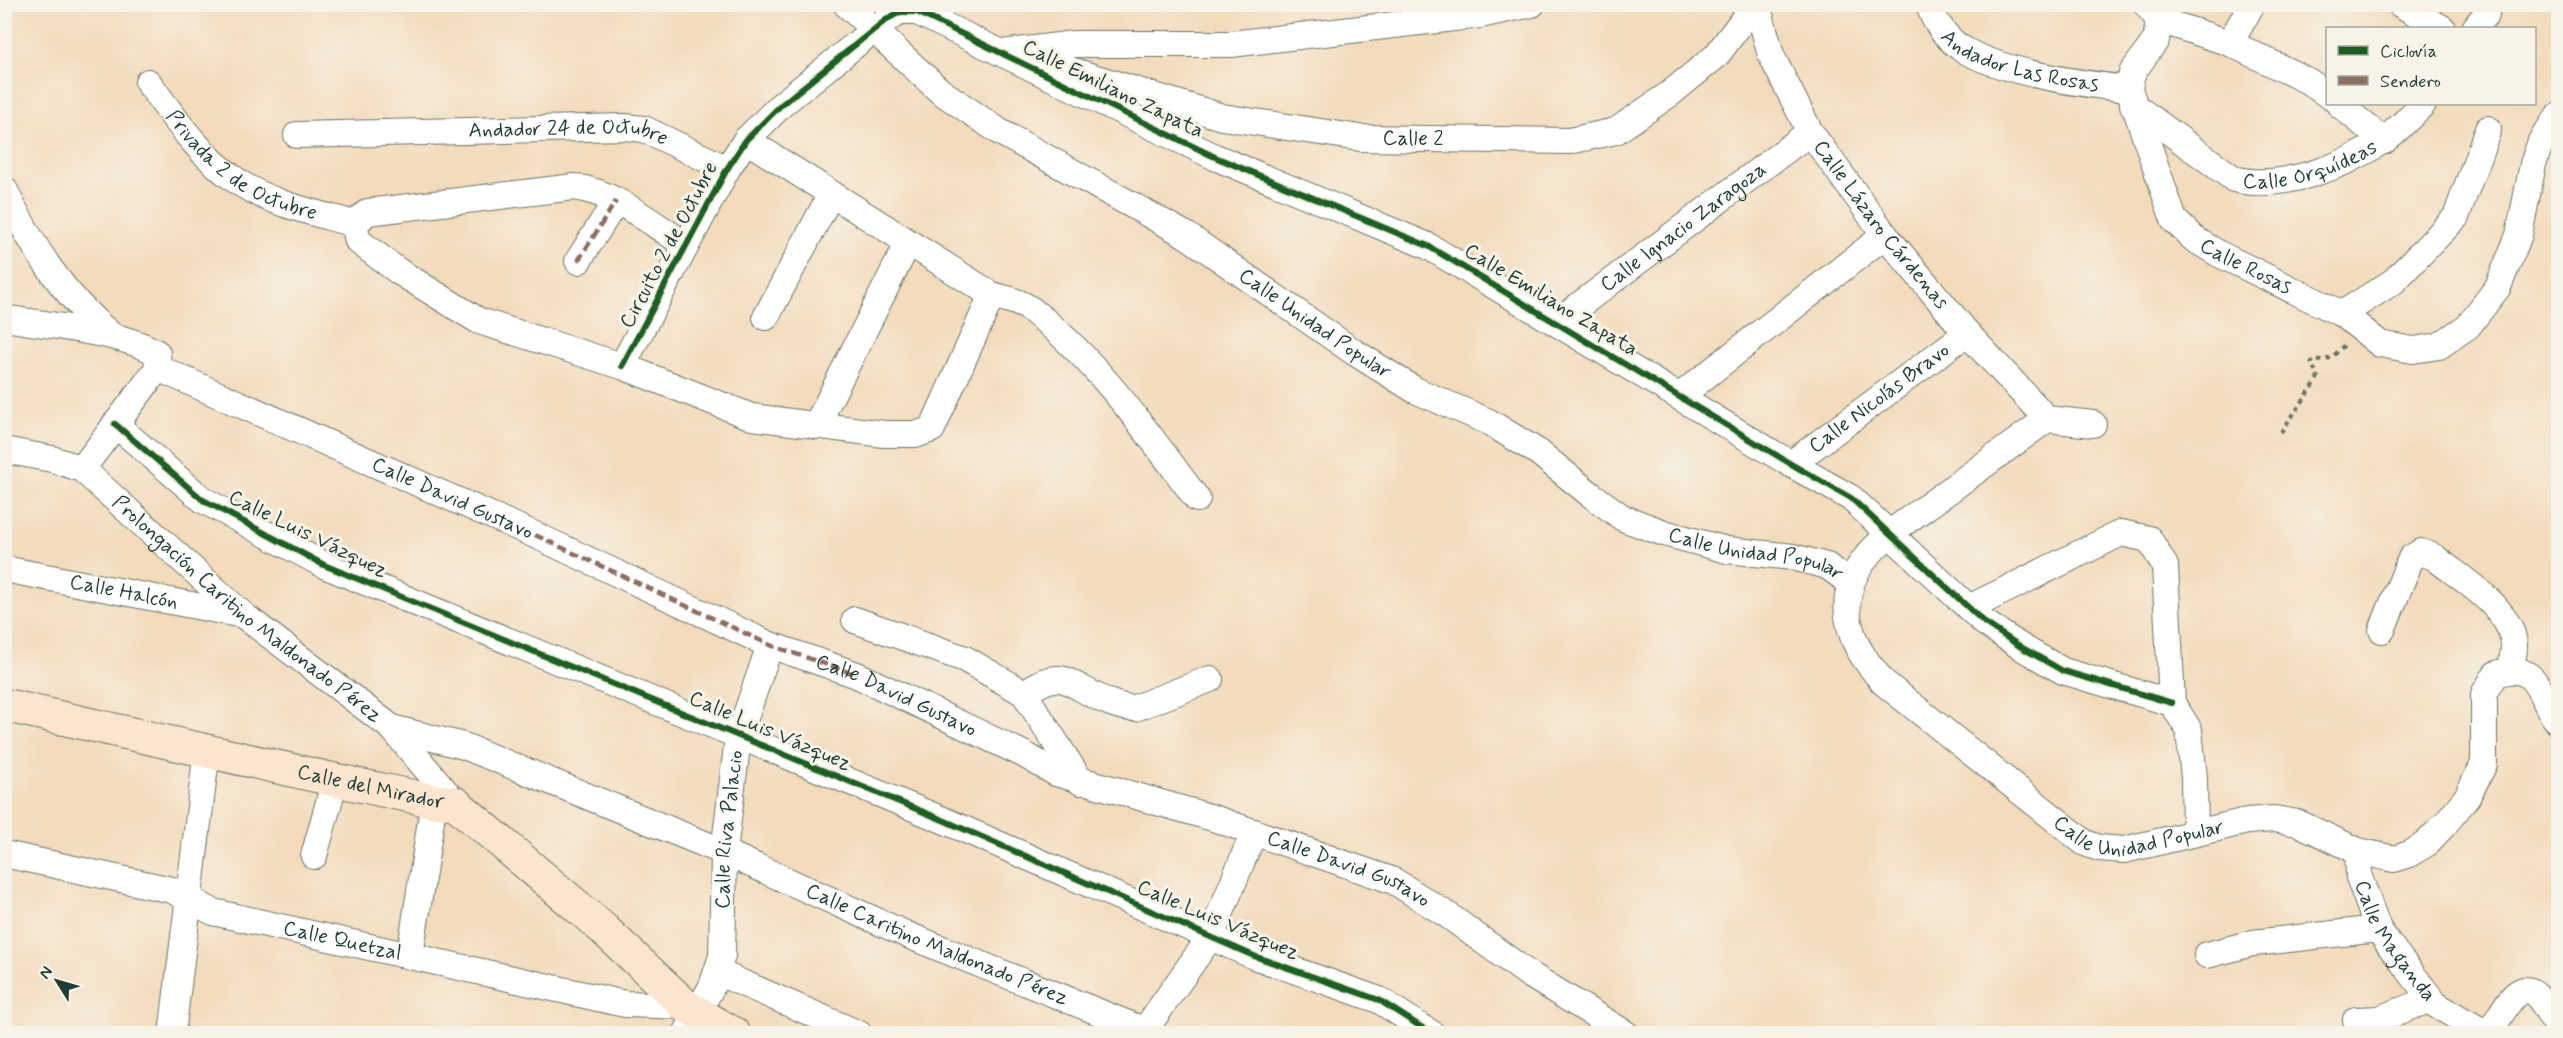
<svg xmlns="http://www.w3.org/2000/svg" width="2563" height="1038" font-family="Mynerve,sans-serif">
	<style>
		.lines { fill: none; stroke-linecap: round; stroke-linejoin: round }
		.street-casing { stroke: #697464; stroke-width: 28 }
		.secondary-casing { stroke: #697464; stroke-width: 35 }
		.path { stroke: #697464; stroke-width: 4; stroke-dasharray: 4.5 4.5; stroke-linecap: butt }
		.street { stroke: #fff; stroke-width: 26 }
		.secondary { stroke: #fbe5cf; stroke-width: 33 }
		.quiet { stroke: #8d6e63; stroke-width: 4.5; stroke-dasharray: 9 4.5; stroke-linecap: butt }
		.cycleway-casing { stroke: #f7f3e8; stroke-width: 10 }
		.cycleway { stroke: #1b5e20; stroke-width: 6 }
		.labels { text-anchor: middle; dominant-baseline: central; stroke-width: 6; stroke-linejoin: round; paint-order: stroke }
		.street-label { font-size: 21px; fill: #1f3d34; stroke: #f7f3e8 }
	</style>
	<rect width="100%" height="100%" fill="#f7f3e8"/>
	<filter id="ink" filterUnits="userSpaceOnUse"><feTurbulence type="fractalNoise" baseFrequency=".0167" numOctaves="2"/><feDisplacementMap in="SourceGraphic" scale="12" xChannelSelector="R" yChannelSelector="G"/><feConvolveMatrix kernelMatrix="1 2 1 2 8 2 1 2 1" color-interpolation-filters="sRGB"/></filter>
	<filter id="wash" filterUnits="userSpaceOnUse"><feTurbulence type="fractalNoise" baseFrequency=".008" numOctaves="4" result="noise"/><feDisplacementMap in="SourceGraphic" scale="24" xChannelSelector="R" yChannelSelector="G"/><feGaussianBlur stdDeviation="1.35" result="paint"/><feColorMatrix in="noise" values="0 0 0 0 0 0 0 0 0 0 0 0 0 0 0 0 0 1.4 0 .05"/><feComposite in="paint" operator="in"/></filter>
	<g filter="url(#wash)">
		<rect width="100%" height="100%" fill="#f3dbbc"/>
	</g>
	<g filter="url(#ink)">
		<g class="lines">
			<g class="street-casing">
				<g id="street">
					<path id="s1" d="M846,4l94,87 60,41 186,103 168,117 61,38 74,32 49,30 52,42 33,24 41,15 63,17 66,7 34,9 24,17"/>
					<path id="s2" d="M1757,4l14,51 39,77 75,103 82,98 80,86"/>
					<path id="s3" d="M1929,4c4,18 21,39 37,47 41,22 116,33 163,38"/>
					<path d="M2146,4l13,16 71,23 78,38 20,14"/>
					<path d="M2400,4l42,24"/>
					<path id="s4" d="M2159,20l-3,20 -24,33 -3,16 45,131 20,19 25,15 125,61 36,29 33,6 26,-4 29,-20 30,-39 21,-52 14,-71 8,-23 17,-25"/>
					<path d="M2475,28l11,-14 1,-10"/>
					<path d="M2230,43l22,-39"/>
					<path d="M1002,53l72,-9h157l249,-29 52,-11"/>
					<path id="s5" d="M1056,62l14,8 152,47 138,21 209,3 47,-10 55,-38 45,-37 39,-52"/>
					<path id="s6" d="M148,82c26,36 52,74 89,99 32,23 80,32 117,43"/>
					<path d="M2339,104l45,37"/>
					<path id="s7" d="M2133,105l101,74c45,12 110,-12 148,-38 15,-9 28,-25 41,-37"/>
					<path id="s8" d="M297,135l328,-8 19,2 83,40"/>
					<path d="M746,140l246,155c15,4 30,7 42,17 64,49 115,123 163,187"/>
					<path d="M4,189c27,56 59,107 107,146"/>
					<path d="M354,224l4,17 40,30 81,50 143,45 130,51 132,17h34l14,-5 60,-134"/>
					<path d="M354,224l14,-12 206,-25c41,5 78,37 112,58"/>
					<path d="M578,261l38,-60"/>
					<path d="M2342,314l52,-33 62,-64 32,-88"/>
					<path d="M766,317l65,-123"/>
					<path d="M4,318c42,7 119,14 153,35l1,15 -76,101"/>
					<path id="s9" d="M1557,322l253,-190"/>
					<path d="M622,366l105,-197 19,-29 35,-35 106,-86 13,-7h17l298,145 213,89 363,218 60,34 134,125 36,24 42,24 109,32"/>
					<path id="s10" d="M158,368l377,167 235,110 87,30 166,79 33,19 157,45 181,63 55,35 78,57 99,61"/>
					<path d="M1680,396l205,-161"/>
					<path id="s11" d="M2047,419c-37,27 -74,54 -111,81 -46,33 -108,69 -83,136 6,18 19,32 30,46l202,161 14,5 25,2 123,-29 27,-2 24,4 60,28 36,8 15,-5 17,-10 19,-20 22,-27 17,-33v-70l12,-20c44,-15 42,25 62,48"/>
					<path d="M2047,419l46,5"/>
					<path d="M115,424l88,76 121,65 619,255 311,136 125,44 53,34"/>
					<path d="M816,426l92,-183"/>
					<path id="s12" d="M4,450l48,9 30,10 161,146 149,113 72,18 260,106 186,84 243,98"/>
					<path id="s13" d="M1791,464l176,-131"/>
					<path id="s14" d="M4,569l239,46"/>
					<path d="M1969,608l152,-75 28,6 16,27 7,137"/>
					<path d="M855,620l110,39 59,34 57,89"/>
					<path d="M2382,630l29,-72 10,-6 13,5c26,21 78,51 80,88 0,8 -2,16 -3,24"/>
					<path d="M1024,693c13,-8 25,-17 41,-13 22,10 45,28 70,28l75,-29"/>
					<path d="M2172,703l17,27 5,48 1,55"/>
					<path d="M392,728l63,75"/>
					<path id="s15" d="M2358,851l1,26 19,52 13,18 45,58 44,25 9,1c13,-12 28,-61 51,-32 7,9 11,19 18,27"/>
					<path id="s16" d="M4,854l168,36 41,22 412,92 61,2"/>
					<path d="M314,856l21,-76"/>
					<path d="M410,955l24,-154"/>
					<path d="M2207,955l46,-12 125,-14"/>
					<path d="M717,972l142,62"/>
					<path d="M2356,1020l23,-1 52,-20"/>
					<path d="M172,1034l35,-284"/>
					<path id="s17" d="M686,1034l26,-48 10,-30 2,-104 14,-114 32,-93"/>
					<path d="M1142,1034l69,-98 43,-104"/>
				</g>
			</g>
			<g class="secondary-casing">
				<g id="secondary">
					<path id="s18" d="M4,705l331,75 99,21 21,2 144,122 87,81 48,28"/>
				</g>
			</g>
			<path class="path" d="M2281,432l33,-47 4,-8 -7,-14 3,-3c13,4 23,-7 31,-16"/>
			<use href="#street" class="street"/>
			<use href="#secondary" class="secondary"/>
			<path class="quiet" d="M578,261l38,-60
				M535,535l235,110 87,30
				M2489,1031v3"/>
			<g class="cycleway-casing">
				<path id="cycleway" d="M622,366l105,-197 19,-29 35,-35 106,-86 13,-7h17l298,145 213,89 363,218 60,34 134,125 36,24 42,24 109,32
					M115,424l88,76 121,65 619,255 311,136 125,44 53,34"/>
			</g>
			<use href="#cycleway" class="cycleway"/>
		</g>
	</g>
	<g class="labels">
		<g class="street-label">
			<text stroke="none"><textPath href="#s3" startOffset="116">Andador Las Rosas</textPath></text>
			<text transform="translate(1113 89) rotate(26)">Calle Emiliano Zapata</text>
			<text stroke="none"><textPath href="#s8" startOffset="272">Andador 24 de Octubre</textPath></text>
			<text stroke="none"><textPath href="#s5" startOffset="368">Calle 2</textPath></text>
			<text stroke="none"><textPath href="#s6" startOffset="129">Privada 2 de Octubre</textPath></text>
			<text stroke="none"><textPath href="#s7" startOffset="204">Calle Orquídeas</textPath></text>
			<text stroke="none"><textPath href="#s2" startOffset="256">Calle Lázaro Cárdenas</textPath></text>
			<text stroke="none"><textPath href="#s9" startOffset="158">Calle Ignacio Zaragoza</textPath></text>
			<text transform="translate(669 245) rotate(-62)">Circuito 2 de Octubre</text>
			<text stroke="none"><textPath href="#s4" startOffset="302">Calle Rosas</textPath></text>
			<text transform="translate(1551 300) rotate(31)">Calle Emiliano Zapata</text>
			<text stroke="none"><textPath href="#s1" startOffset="570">Calle Unidad Popular</textPath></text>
			<text stroke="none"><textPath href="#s13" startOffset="110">Calle Nicolás Bravo</textPath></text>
			<text stroke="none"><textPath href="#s10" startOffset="322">Calle David Gustavo</textPath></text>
			<text transform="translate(308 534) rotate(26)">Calle Luis Vázquez</text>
			<text stroke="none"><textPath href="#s1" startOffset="1074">Calle Unidad Popular</textPath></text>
			<text stroke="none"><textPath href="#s14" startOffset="122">Calle Halcón</textPath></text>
			<text stroke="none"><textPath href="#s12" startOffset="297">Prolongación Caritino Maldonado Pérez</textPath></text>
			<text stroke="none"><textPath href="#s10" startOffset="808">Calle David Gustavo</textPath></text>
			<text transform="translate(770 731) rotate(23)">Calle Luis Vázquez</text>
			<text stroke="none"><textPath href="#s18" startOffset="376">Calle del Mirador</textPath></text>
			<text stroke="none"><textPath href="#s11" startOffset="678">Calle Unidad Popular</textPath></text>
			<text stroke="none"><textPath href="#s17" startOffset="213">Calle Riva Palacio</textPath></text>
			<text stroke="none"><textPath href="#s10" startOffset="1294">Calle David Gustavo</textPath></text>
			<text transform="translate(1218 920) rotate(23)">Calle Luis Vázquez</text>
			<text stroke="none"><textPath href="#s15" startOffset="100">Calle Maganda</textPath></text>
			<text stroke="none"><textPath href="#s16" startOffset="351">Calle Quetzal</textPath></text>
			<text stroke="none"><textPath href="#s12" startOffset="1072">Calle Caritino Maldonado Pérez</textPath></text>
		</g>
	</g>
	<rect width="2563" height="1038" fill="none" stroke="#f7f3e8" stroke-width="24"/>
	<rect x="2326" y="27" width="210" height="78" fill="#f7f3e8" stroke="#a1aaa0" stroke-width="1.5"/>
	<rect x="2338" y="46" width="30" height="9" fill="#1b5e20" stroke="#a1aaa0" stroke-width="1.5"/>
	<text x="2380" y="57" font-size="18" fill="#1f3d34">Ciclovía</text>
	<rect x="2338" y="76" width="30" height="9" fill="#8d6e63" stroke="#a1aaa0" stroke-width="1.5"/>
	<text x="2380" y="87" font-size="18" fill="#1f3d34">Sendero</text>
	<g transform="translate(57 981) rotate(307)" stroke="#f7f3e8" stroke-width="4.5" paint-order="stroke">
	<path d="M0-4.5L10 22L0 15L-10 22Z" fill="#1f3d34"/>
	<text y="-9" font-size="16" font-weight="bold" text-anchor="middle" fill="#1f3d34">N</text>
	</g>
</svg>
